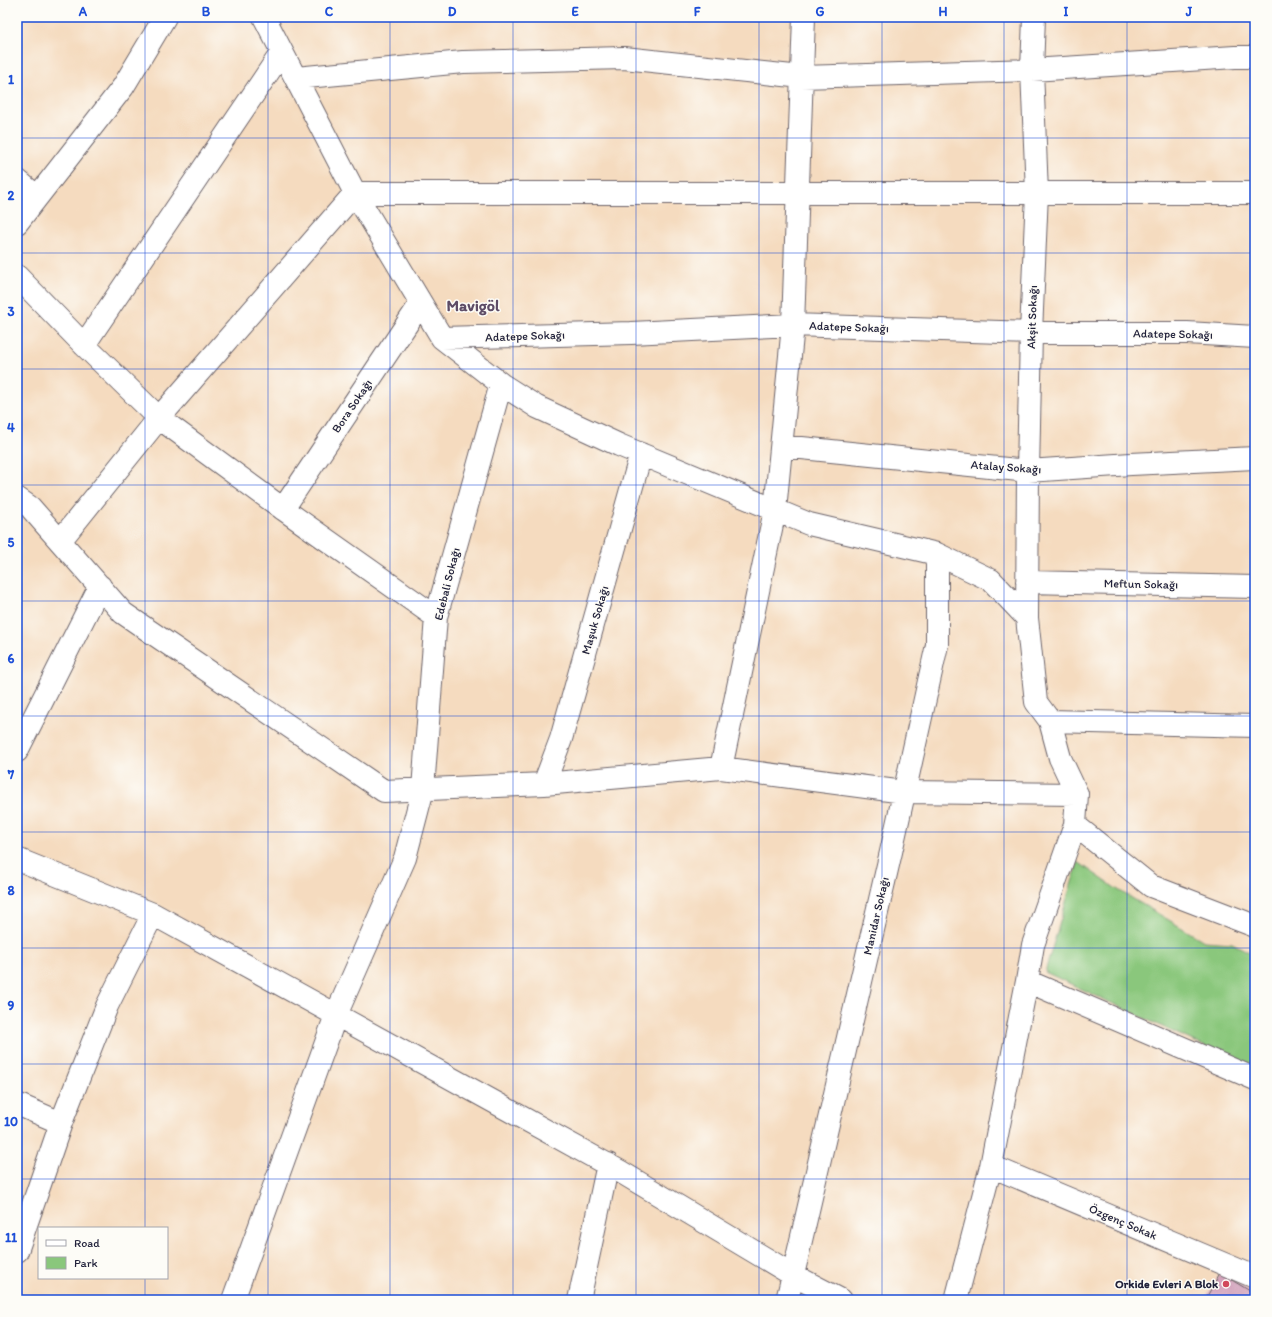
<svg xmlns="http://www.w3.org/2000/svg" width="1272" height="1317" font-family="Itim,sans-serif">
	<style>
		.green { fill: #8ac77c; stroke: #56745c }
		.building { fill: #ce99b5 }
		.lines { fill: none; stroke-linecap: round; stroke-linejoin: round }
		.minor-casing { stroke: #6c6369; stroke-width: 24 }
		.minor { stroke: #fff; stroke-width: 22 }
		.grid { fill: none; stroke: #1d4ed8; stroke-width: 1; stroke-opacity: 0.55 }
		.poi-dot { fill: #d1495b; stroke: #fdfcf7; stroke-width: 1.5 }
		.labels { text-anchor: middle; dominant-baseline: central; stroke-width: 3; stroke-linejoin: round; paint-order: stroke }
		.street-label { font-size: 12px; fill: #22223b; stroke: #fdfcf7 }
		.poi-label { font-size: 12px; font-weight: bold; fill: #22223b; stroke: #fdfcf7; text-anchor: end }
		.district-label { font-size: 16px; font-weight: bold; fill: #5e4c66; stroke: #fdfcf7 }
		.neatline { fill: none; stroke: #1d4ed8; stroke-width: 1.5 }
		.grid-label { font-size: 13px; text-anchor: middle; font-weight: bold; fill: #1d4ed8 }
	</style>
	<rect width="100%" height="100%" fill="#fdfcf7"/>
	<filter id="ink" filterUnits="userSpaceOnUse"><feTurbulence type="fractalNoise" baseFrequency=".025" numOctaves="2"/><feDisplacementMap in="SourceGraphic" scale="8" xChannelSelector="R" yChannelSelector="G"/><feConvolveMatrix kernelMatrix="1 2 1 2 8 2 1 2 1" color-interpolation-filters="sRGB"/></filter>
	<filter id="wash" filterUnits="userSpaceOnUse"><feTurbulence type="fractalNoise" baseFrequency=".012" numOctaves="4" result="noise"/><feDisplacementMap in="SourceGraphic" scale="16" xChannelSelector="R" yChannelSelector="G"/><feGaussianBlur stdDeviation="0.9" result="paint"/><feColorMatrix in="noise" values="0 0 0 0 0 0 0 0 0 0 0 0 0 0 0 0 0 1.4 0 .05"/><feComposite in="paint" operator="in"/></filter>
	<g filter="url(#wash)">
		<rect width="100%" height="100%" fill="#f5dbbf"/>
		<path class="green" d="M1078,862l37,26 89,53 28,2 23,12v115l-210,-98z"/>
		<g id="blocks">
			<path class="building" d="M1220,1273l35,21v6h-50z"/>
		</g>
	</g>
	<g filter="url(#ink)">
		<use href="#blocks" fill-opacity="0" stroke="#6c6369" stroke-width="1"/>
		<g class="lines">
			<g class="minor-casing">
				<path id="minor" d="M264,17l91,176 87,145 59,46 36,23 82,38 190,79 128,30 54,26 36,38 9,84 14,19 10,37 17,36 -2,31 76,61 104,40
					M296,78l167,-16 161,-4 178,19 230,-7 203,-13h20
					M17,180l20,17
					M17,223l106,-136 42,-70
					M17,276l67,69 75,73 124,91 153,108
					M442,338l189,-5 162,-8 238,8h156l68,4
					M84,345l198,-293
					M782,446l246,25 103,-7 124,-6
					M17,498l13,9 93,106 261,178 160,-7 177,-16 183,24 173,2
					M283,509l138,-206
					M60,541l99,-123 196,-225h900
					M1027,582l228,5
					M1027,618l1,-147 3,-138 6,-140 -5,-123 2,-53
					M1050,721l205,5
					M17,751l83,-165
					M721,768l54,-258 18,-185 11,-308
					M544,784l17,-45 80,-285
					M17,859l136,55 468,258 172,103 48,25
					M1027,981l228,98
					M17,1104l44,19
					M991,1166l264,111
					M17,1251l44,-128 46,-117 46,-92
					M233,1300l103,-285 69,-157 18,-69 13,-172 65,-233
					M579,1300l29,-136
					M787,1300l6,-25 98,-423 46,-207v-91
					M956,1300l35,-134 36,-185 6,-36 42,-120"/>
			</g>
			<use href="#minor" class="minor"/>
		</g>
	</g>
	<path class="grid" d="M145,17v1211M268,17v1283M390,17v1283M513,17v1283M636,17v1283M759,17v1283M882,17v1283M1004,17v1283M1127,17v1283M17,138h1238M17,253h1238M17,369h1238M17,485h1238M17,601h1238M17,716h1238M17,832h1238M17,948h1238M17,1064h1238M17,1179h1238M145,1278v22"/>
	<circle class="poi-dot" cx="1226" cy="1284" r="4"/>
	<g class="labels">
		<g class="street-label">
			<text transform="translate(1032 317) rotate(-88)">Akşit Sokağı</text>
			<text transform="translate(849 327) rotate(2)">Adatepe Sokağı</text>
			<text transform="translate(1173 334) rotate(1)">Adatepe Sokağı</text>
			<text transform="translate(525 336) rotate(-2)">Adatepe Sokağı</text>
			<text transform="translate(352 406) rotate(-56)">Bora Sokağı</text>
			<text transform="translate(1006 467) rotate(4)">Atalay Sokağı</text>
			<text transform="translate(447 584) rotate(-76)">Edebali Sokağı</text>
			<text transform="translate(1141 584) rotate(1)">Meftun Sokağı</text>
			<text transform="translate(595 620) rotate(-74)">Maşuk Sokağı</text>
			<text transform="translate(876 916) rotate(-77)">Manidar Sokağı</text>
			<text transform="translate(1123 1222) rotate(23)">Özgenç Sokak</text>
		</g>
		<g class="poi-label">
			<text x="1218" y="1284">Orkide Evleri A Blok</text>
		</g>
		<g class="district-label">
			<text x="473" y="305">Mavigöl</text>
		</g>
	</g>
	<rect width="1272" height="1317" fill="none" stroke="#fdfcf7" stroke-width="44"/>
	<rect x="38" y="1227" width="130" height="52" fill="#fdfcf7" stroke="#a5a5ac"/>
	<rect x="46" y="1240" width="20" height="6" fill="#ffffff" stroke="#a5a5ac"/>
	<text x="74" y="1247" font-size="12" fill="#22223b">Road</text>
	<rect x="46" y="1257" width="20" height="12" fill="#8ac77c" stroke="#a5a5ac"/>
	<text x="74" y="1267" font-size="12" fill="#22223b">Park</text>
	<rect x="22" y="22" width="1228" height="1273" class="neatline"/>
	<g class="grid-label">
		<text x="83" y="16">A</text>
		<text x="206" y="16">B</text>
		<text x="329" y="16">C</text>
		<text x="452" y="16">D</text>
		<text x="575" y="16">E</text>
		<text x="697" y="16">F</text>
		<text x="820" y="16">G</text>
		<text x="943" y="16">H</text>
		<text x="1066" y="16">I</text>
		<text x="1189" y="16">J</text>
		<text x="11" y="84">1</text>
		<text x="11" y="200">2</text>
		<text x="11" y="316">3</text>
		<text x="11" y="432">4</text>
		<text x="11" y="547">5</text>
		<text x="11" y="663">6</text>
		<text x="11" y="779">7</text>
		<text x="11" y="895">8</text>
		<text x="11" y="1010">9</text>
		<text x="11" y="1126">10</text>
		<text x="11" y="1242">11</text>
	</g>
</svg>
